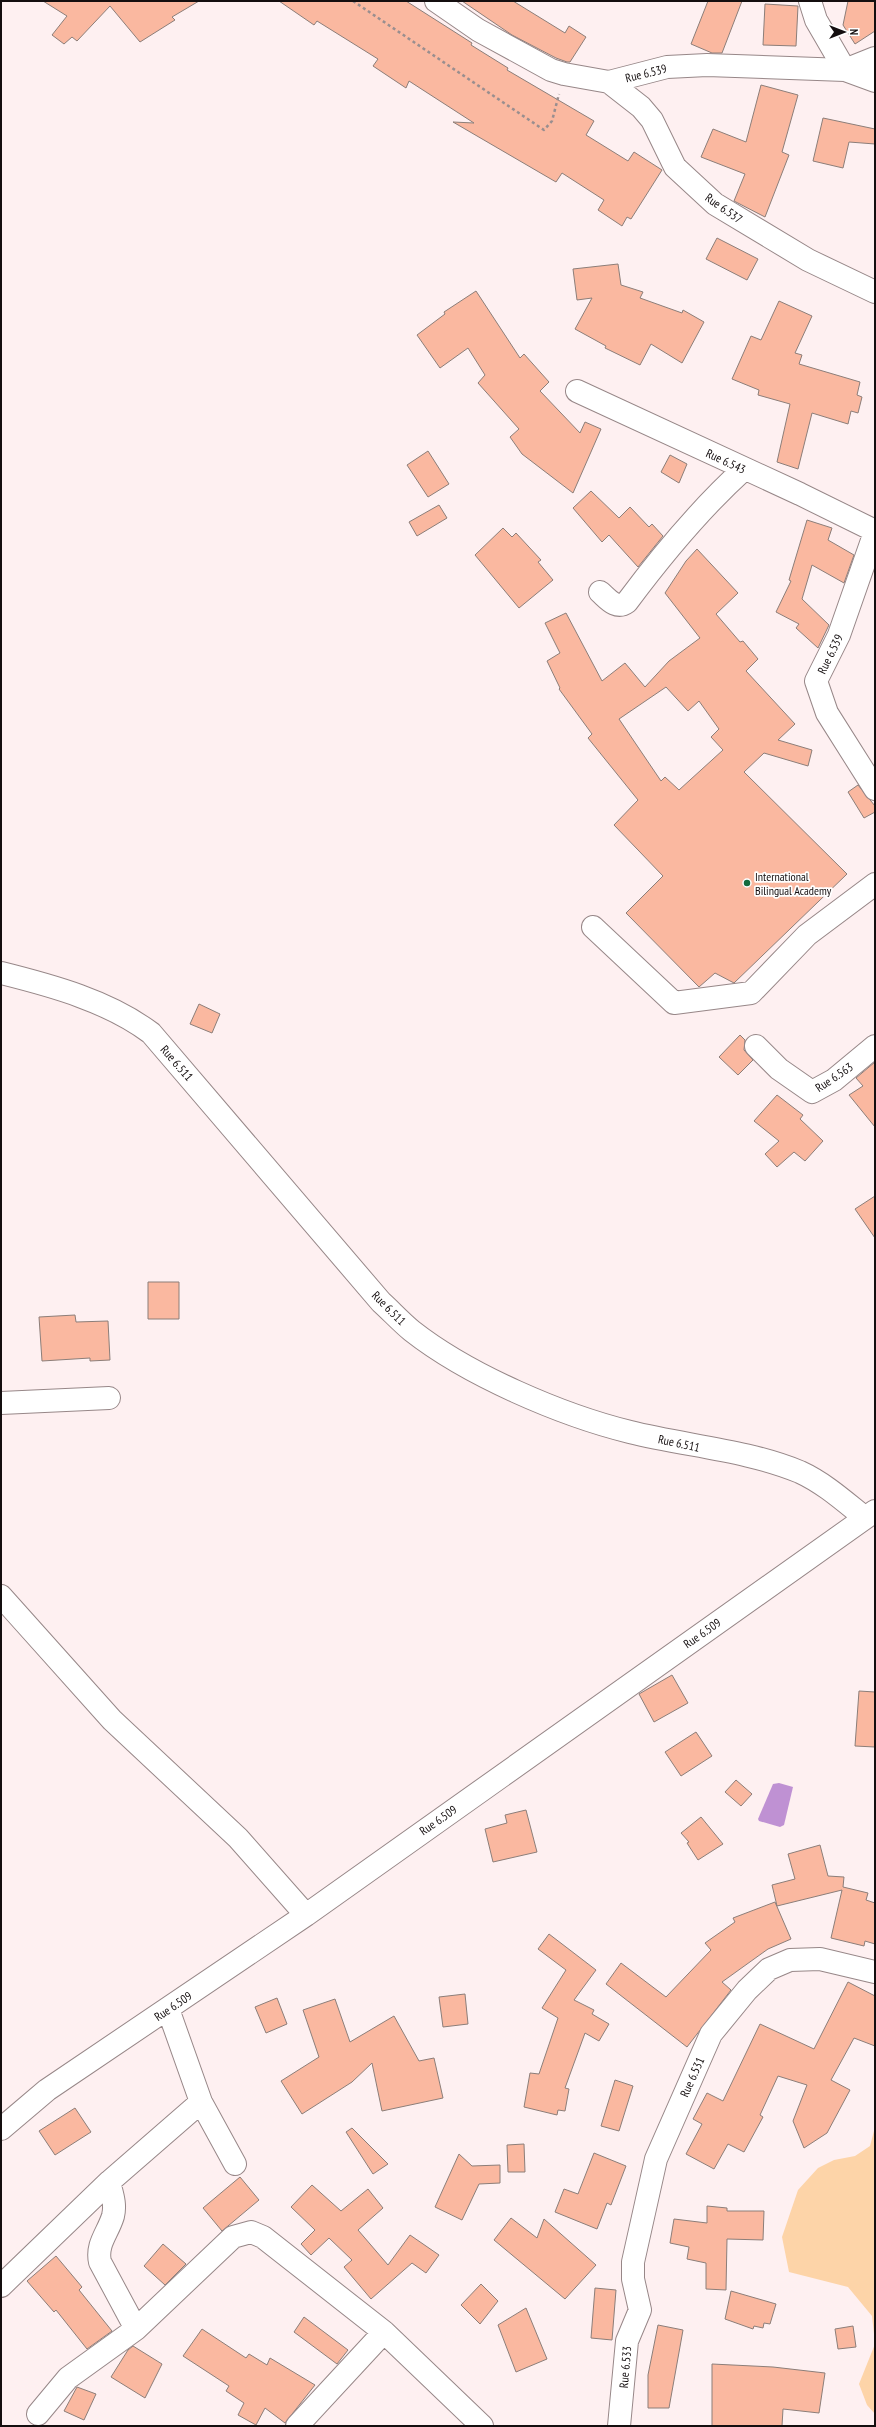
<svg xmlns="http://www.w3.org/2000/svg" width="876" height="2427" font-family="'PT Sans Narrow',sans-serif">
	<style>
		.green { fill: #fdd4a8 }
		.water { fill: #bf91d3 }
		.building { fill: #fab8a0; stroke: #8c7e79; fill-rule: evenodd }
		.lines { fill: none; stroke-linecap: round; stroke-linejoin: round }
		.street-casing { stroke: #978788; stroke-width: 24 }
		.path { stroke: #998e8f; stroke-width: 2.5; stroke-dasharray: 3 3; stroke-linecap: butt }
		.street { stroke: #fff; stroke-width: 22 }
		.poi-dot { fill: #156b3e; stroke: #fff; stroke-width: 1.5 }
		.labels { text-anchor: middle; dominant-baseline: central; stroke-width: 3.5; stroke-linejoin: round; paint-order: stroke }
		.street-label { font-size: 12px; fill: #140e0f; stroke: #fff }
		.poi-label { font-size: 12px; fill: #140e0f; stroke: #fff; text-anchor: start }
	</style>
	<rect width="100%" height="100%" fill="#fef0f1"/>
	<path class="green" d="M875,2127v216l-3,-27 -24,-29 -59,-15 -7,-35 16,-47 20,-22 16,-8 21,-4 15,-10z
		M875,2344v70l-8,-9 -8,-21z"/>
	<path class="water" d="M779,1783l14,4 -9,38 -4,2 -21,-6 -1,-2 15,-35z"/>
	<path class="building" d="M43,1h156l-27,16 3,3 -35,22 -30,-36 -33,35 -5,-4 -8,7 -12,-9 15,-19z
		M279,1h127l66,42 -1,2 37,23 -1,2 87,51 -8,14 42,26 6,-9 28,18 -31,49 -4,-2 -5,9 -24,-16 6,-10 -42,-27 -6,9 -103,-60 21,1 -65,-42 -3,7 -33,-22 5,-7 -61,-38 -3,4z
		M462,1h51l52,32 4,-7 17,11 -16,25h-3l-11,-4 -44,-23z
		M708,1h34l-20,52h-10l-21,-9z
		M848,1h27v30l-20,13 -12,-19z
		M765,4l33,2 -2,40 -33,-1z
		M761,85l37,10 -16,57 7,3 -24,62 -31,-16 11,-27 -44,-17 12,-28 33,13z
		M823,118l52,11v15l-26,-2 -6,26 -30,-7z
		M717,238l41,21 -11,21 -41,-21z
		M618,264l3,21 22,7 -3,6 42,15 1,-3 21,12 -22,41 -31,-19 -11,21 -35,-17 1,-2 -31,-17 17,-31 -15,2 -4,-31z
		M476,291l44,67 4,-4 25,28 -9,9 40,42 5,-11 16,7 -28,64 -51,-39 -12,-17 9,-8 -41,-46 7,-8 -17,-27 -28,20 -23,-33 28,-21 -1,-2z
		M779,301l33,15 -17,37 7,2 -3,9 61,18 -3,13 5,2 -4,16 -7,-2 -3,13 -36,-11 -14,56 -21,-7 13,-58 -32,-9 1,-5 -27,-11 19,-43 10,4z
		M428,451l21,33 -21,13 -21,-32z
		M670,455l17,9 -8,19 -18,-11z
		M591,491l28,27 11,-11 19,20 3,-3 11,12 -25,31 -29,-32 -7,7 -29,-34z
		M439,505l8,13 -30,18 -8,-14z
		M807,520l25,8 -4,12 26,15 -10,28 -32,-18 -10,34 27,26 -11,23 -22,-20 3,-4 -23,-12 15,-31 -2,-1z
		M503,528l9,9 4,-4 25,27 -3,2 15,18 -34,28 -44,-53z
		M697,549l41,44 -22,21 24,28 3,-1 15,18 -12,12 49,53 -17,16 34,10 -4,16 -44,-13 -20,19 103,102 -113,109 -19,-10 -16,14 -73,-74 37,-37 -49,-51 24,-25 -50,-62 4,-4 -33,-45 1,-1 -13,-27 13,-8 -15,-30 21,-10 36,68 23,-18 20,24 24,-26 31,-23 -35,-45 21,-32zM666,687l22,24 11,-10 20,28 -8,8 12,13 -44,40 -14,-13 -4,4 -42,-62z
		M858,785l17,21v6l-11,6 -16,-26z
		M199,1004l21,10 -8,19 -22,-9z
		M740,1035l5,5 -1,10 9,10 -15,15 -19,-18z
		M875,1062v65l-26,-32 14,-9 -7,-8z
		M777,1095l26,20 -3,4 23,22 -18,20 -11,-9 -17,15 -12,-13 14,-13 -25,-20z
		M875,1196v42l-20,-29z
		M148,1282h31v37h-31z
		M75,1315l1,7 32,-1 2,39 -20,1v-3l-48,3 -3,-44z
		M672,1675l16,28 -34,19 -15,-28z
		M859,1691l16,1v55l-20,-1z
		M696,1732l16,24 -31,20 -16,-24z
		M736,1780l16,14 -11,12 -16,-14z
		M526,1810l11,42 -44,10 -8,-33 22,-6 -2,-8z
		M701,1817l22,27 -25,16 -11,-17 2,-1 -8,-9z
		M820,1845l8,31 16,1 -1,10 25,6 -2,7 9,3v41l-10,-3 -1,5 -33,-8 11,-48 -65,16 -5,-21 23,-6 -7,-25z
		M775,1902l16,37 -23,10 -46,33 9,8 -44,57 -81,-63 15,-21 45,34 45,-47 -6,-7 30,-21 -2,-4z
		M549,1934l47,36 -22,30 20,10 -2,4 17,10 -10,17 -14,-8 -20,55 4,1 -4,22 -7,-1 -1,5 -33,-8 6,-34 9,1 19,-56 -16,-10 24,-38 -28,-21z
		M848,1982l27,14v50l-21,-8 -23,42 19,10 -23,43 -23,15 -11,-27 14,-36 -29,-9 -18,39 3,2 -19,35 -16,-8 -14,25 -28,-15 16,-30 -9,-5 14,-26 16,8 37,-77 54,25z
		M465,1994l3,30 -25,3 -4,-30z
		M277,1998l10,26 -21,9 -11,-26z
		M335,1999l15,43 44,-26 25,45 15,-3 9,40 -61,13 -10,-48 -20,19 -50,32 -21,-33 38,-24 -16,-47z
		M615,2080l18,6 -14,45 -18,-5z
		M75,2108l16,24 -36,23 -16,-24z
		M352,2128l36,36 -15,10 -27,-42z
		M524,2144l1,28h-17l-1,-27z
		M594,2153l32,13 -15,39 -4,-2 -10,26 -42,-17 9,-23 14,5z
		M459,2154l13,12 28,-1v18l-21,1 -17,36 -27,-13z
		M240,2177l19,23 -37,31 -19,-23z
		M312,2185l29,26 27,-22 15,19 -25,22 30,35 22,-30 29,20 -13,18 -14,-10 -41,36 -27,-32 8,-7 -23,-22 -18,17 -10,-11 14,-14 -24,-23z
		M707,2206l20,2v3h37l-1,29 -36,-1 -1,51 -20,-1v-26l-19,-4 2,-12 -19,-4 4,-24 33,4z
		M511,2218l26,20 7,-19 52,46 -31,34 -71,-59z
		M163,2244l23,20 -21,21 -21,-19z
		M56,2256l26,31 -3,3 33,41 -25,18 -31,-39 -2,2 -27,-31z
		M481,2284l17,17 -18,23 -19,-19z
		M595,2288l21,2 -4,50 -21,-2z
		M731,2291l45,13 -6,20 -6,-1 -1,5 -9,-2 -1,3 -28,-10z
		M526,2308l21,51 -31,13 -18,-47z
		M304,2317l44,33 -11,14 -43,-32z
		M658,2325l25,5 -14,78h-21v-33z
		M853,2326l3,21 -18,2 -3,-20z
		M202,2329l44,29 3,-4 18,11 3,-7 45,27 -30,38 -20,-15 -9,17 -18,-10 6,-12 -18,-12 3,-5 -46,-30z
		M133,2346l29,18 -17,34 -34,-21 17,-27z
		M712,2364l61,3 52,6 -6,40 -36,-4 -1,17h-70z
		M77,2387l19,7 -12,26 -20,-9z"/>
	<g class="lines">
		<g class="street-casing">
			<path id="street" d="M436,1l42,29 73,40 13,4 45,8 58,-15 40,-2 138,5 30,11
				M810,1l6,19 29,50 30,-12
				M609,82l32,25 11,13 23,47 40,37 93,56 67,32
				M577,391l223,103 75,37
				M875,532l-36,103 -23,46 11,32 48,76
				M600,592c8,7 16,18 27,10 35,-47 73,-93 117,-133
				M593,927l81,76 77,-10 56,-58 68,-51
				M1,973c52,13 107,28 150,60l230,269c10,9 20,20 31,29 56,44 149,84 218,101 56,14 117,18 170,40 24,11 44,29 64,45
				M756,1046l23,23 33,23 22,-12 41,-34
				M1,1403l108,-5
				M1,1596l111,124 126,118 68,77
				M168,2009l33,93 34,62
				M1,2129l46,-39 259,-175 569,-404
				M109,2182c3,12 7,22 4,34 -5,17 -17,28 -13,46l36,67 97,-92 18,-5 12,5 121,95 98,94
				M1,2286l108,-104 92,-80
				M38,2414l30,-36 68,-49
				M297,2426l87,-94
				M619,2426l8,-85 13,-31 -7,-31v-17l23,-103 55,-125 36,-44 22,-21 21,-9 30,-1 55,13"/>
		</g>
		<path class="path" d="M353,1l191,129 8,-9 7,-27"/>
		<use href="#street" class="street"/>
	</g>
	<circle class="poi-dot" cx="747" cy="883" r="4"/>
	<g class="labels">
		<g class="street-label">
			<text transform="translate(646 73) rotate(-14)">Rue 6.539</text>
			<text transform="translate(724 208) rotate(35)">Rue 6.537</text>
			<text transform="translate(726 461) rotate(25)">Rue 6.543</text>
			<text transform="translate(830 654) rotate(-64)">Rue 6.539</text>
			<text transform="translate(177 1063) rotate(49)">Rue 6.511</text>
			<text transform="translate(834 1077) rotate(-34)">Rue 6.563</text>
			<text transform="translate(389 1308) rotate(45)">Rue 6.511</text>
			<text transform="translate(679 1443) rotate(12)">Rue 6.511</text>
			<text transform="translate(702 1633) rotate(-35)">Rue 6.509</text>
			<text transform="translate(438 1820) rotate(-35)">Rue 6.509</text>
			<text transform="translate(173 2006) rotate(-34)">Rue 6.509</text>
			<text transform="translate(692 2077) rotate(-66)">Rue 6.531</text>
			<text transform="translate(625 2367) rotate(-85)">Rue 6.533</text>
		</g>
		<g class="poi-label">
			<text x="755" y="876">International<tspan x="755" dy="14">Bilingual Academy</tspan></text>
		</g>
	</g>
	<rect width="876" height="2427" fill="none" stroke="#140e0f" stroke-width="4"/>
	<g transform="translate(844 32) rotate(90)" stroke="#ffffff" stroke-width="3" paint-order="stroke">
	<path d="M0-3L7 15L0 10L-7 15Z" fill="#140e0f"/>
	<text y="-6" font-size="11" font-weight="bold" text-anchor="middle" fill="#140e0f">N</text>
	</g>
</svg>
